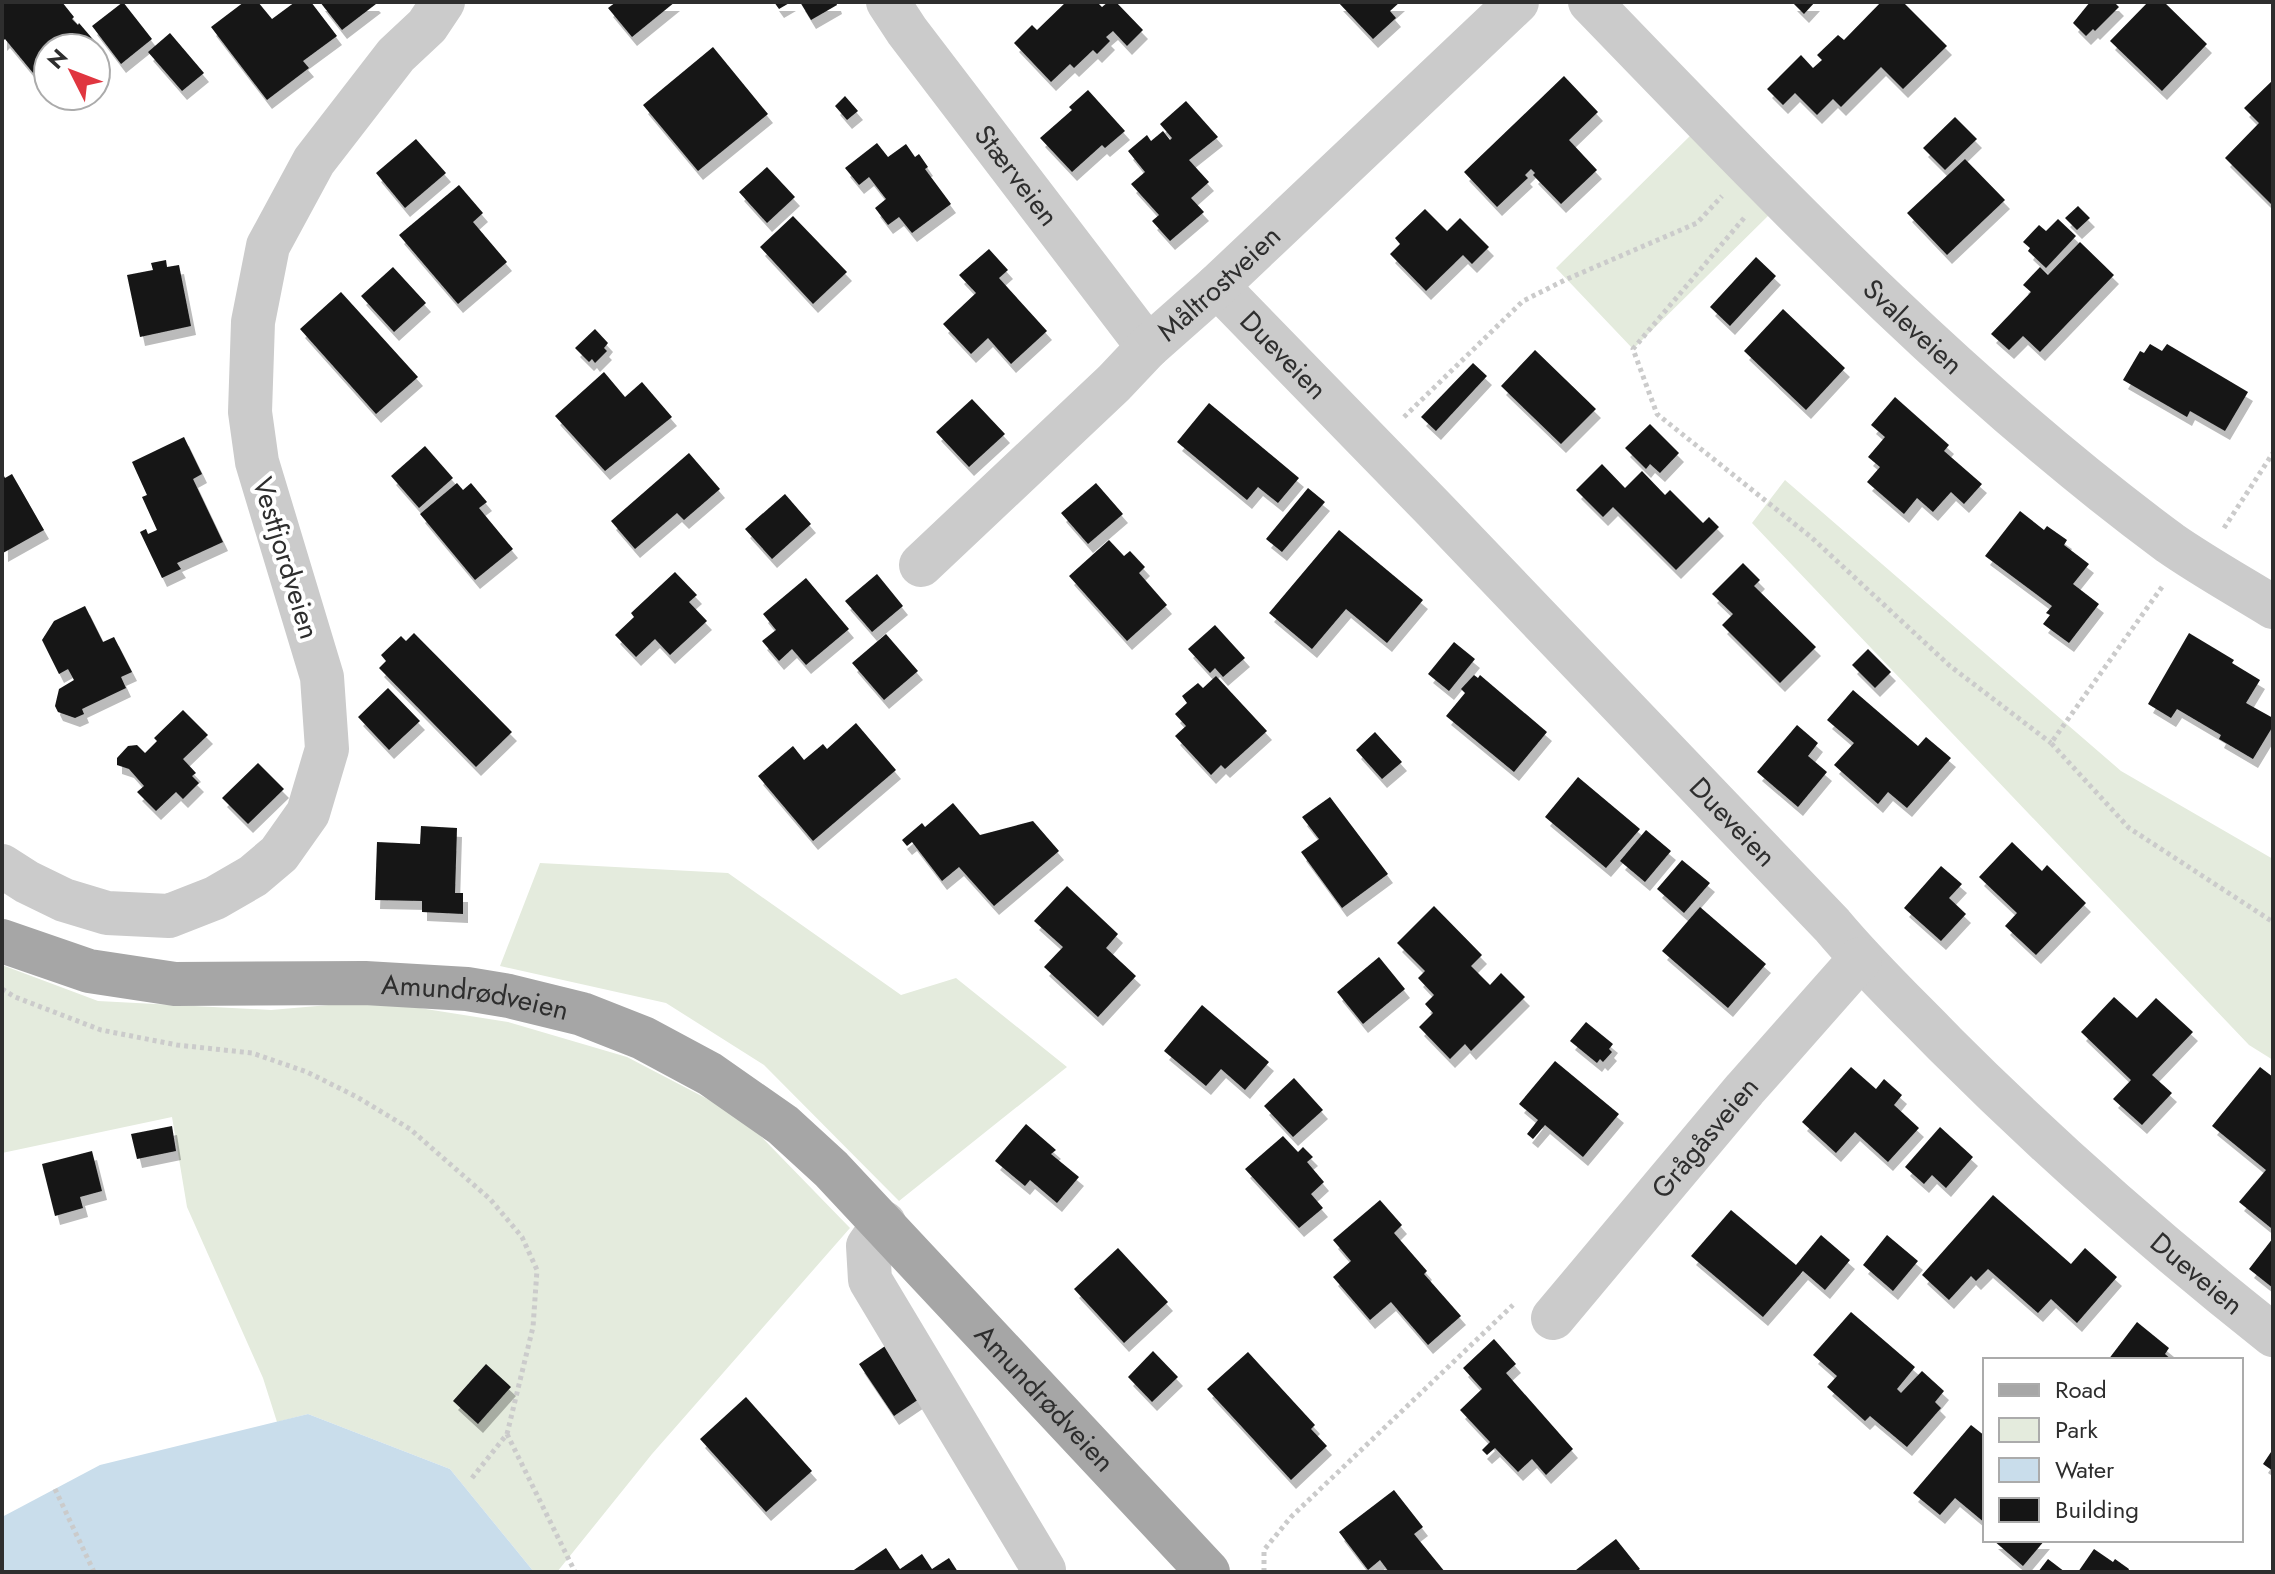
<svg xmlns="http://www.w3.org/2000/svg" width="2275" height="1574" font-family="Jost,sans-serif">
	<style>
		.green { fill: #e4ebdd }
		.water { fill: #c9ddeb }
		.building { fill: #151515; filter: url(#shadow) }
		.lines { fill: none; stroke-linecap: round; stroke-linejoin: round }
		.path { stroke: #cbcbcb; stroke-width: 5; stroke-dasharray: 4 4; stroke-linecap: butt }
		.minor { stroke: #cbcbcb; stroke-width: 44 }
		.major { stroke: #a6a6a6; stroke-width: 44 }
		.labels { text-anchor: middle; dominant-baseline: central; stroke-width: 8; stroke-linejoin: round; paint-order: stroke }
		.street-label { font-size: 28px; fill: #2e2e2e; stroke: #fff }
	</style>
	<defs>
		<filter id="shadow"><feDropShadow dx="5" dy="9" stdDeviation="0" flood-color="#0004"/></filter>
	</defs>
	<rect width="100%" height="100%" fill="#fff"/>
	<path class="green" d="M1692,134l78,80 -137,135 -77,-81z
		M1785,480l336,291 152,88v201l-24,-15 -497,-522z
		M540,863l188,10 173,122 55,-17 111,89 -168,134 -135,-136 -98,-62 -166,-37z
		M2,965l96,36 173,9 104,-9 133,21 119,35 115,60 108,111 -198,226 -95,118h-23l-84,-103 -142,-55 -31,8 -14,-44 -76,-171 -15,-90 -170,36z"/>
	<path class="water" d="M308,1414l142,55 84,103h-532v-55l98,-52z"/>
	<path class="building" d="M2,2h60l12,15 -2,2 6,6 1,-2 24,28 -7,6v-9h-48v43l-43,-52 -3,3z
		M123,2l29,37 -31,25 -29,-38z
		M244,2h14l14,17 23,-17h16l26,34 -34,25 6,7 -42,32 -56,-73z
		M320,2h54l2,2 -34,26z
		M616,2h59l-43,35 -24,-29z
		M774,2h17l-12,7z
		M800,2h36l1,3 -26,15z
		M1066,2h31l5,5 6,-5h8l27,28 -16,16 -14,-15 -7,6 4,4 -13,13 -4,-4 -19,18 -4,-4 -19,18 -37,-39 18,-18 5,5z
		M1338,2h62l-10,9 6,7 -23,21z
		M1792,2h23l-11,12z
		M1881,2h22l44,44 -44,43 -22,-22 -40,40 -8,-8 -16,16 -22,-22 -12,12 -16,-16 34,-34 12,13 9,-8 -5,-5 21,-20 6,5z
		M2090,2h24l5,5 -24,24 -2,-2 -7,7 -13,-13z
		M2148,2h16l43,42 -45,47 -52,-50z
		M170,33l34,40 -22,18 -34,-39z
		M713,47l55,67 -70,57 -55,-66z
		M1564,76l34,36 -29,28 28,30 -36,34 -28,-29 2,-2 -4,-4 -6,6 3,3 -31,29 -33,-35z
		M2273,80v126l-48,-48 34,-35 -15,-15z
		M1088,90l37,41 -20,17 -3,-3 -30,27 -32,-34 32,-28 -3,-3z
		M845,96l13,15 -11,9 -12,-14z
		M1186,101l32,36 -29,23 20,22 -18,16 13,14 -34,29 -18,-20 7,-6 -28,-31 14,-12 -17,-21 19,-16 4,6 12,-10 7,9 2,-2 -12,-14z
		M1955,117l22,22 -32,31 -22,-22z
		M416,139l30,34 -41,35 -29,-35z
		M877,143l11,14 18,-13 9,13 4,-3 9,13 -3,2 26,35 -39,29 -13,-16 -11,8 -13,-17 11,-9 -17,-22 -10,8 -14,-17z
		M1965,159l40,41 -58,55 -40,-42z
		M767,167l28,30 -28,26 -28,-31z
		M459,185l24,28 -10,9 34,40 -49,42 -59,-69z
		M2078,206l12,12 -13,12 -12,-12z
		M1425,209l22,22 13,-13 29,29 -17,17 -9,-9 -37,36 -36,-37 10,-10 -5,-6z
		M793,216l54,56 -34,32 -53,-57z
		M2058,219l18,17 -30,32 -18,-17 2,-3 -7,-6 16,-17 7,6z
		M2080,242l34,33 -74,77 -17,-16 -14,14 -18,-16 40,-42 -8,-7 17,-18 8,8z
		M989,249l19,21 -9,8 48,53 -36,33 -23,-26 -17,16 -28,-30 33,-31 -17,-18z
		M1756,257l20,19 -46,50 -20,-19z
		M166,260l1,7 12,-2 12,61 -51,11 -13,-62 26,-5 -2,-7z
		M393,267l33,36 -32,29 -33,-36z
		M341,292l77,85 -42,37 -76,-85z
		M1783,309l62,59 -39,42 -62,-59z
		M595,329l13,14 -4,5 3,3 -12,12 -3,-4 -3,3 -14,-14z
		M2150,344l12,7 5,-7 81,48 -23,39 -35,-20 -3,6 -64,-37 17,-29 4,2z
		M1535,350l61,59 -35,35 -60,-58z
		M1473,363l14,13 -51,55 -15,-14z
		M604,372l21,25 17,-15 30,35 -67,54 -50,-55z
		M1895,397l54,48 -5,6 38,33 -18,20 -13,-12 -18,20 -16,-14 -13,16 -37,-32 13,-15 -12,-10 17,-20 -14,-12z
		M972,399l33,35 -36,33 -33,-35z
		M1209,403l90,75 -21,25 -20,-16 -11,13 -70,-58z
		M1650,424l29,29 -19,20 -10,-9 -4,5 -21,-21z
		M184,437l18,37 -9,5 30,63 -46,21 4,6 -19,9 -22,-46 6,-3 2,5 9,-4 -15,-33 5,-2 -15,-33z
		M425,446l28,32 -34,30 -28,-32z
		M689,453l31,36 -36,31 -7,-7 -42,36 -24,-28z
		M1602,464l23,24 17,-17 23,24 5,-5 33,33 6,-6 10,10 -43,43 -63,-63 -10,10 -27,-27z
		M2,472l3,6 7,-4 32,56 -41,23z
		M457,483l6,7 8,-7 16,19 -8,6 34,41 -38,31 -55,-66z
		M1096,483l27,31 -35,30 -27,-31z
		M1308,488l17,14 -43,50 -16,-13z
		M785,494l26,30 -39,35 -27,-30z
		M2020,511l24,19 3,-4 20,14 -3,5 25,19 -16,20 26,20 -30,39 -26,-19 7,-9 -4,-2 6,-7 -67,-50z
		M1339,530l84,70 -36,43 -41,-34 -34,40 -43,-36z
		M1109,540l15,16 6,-5 15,16 -6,6 28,32 -40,36 -58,-65z
		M1743,563l17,17 -6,6 62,61 -36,36 -58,-58 11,-11 -21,-20z
		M675,572l22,23 -8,7 18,19 -37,34 -15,-16 -19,18 -21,-22 19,-18 -3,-4z
		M877,574l26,32 -31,26 -27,-31z
		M806,578l43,51 -43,36 -14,-16 -13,12 -17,-20 14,-11 -13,-16z
		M85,606l18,36 11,-5 18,35 -11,5 5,11 -44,21 2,5 -9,4 -17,-6 -3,-6 4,-17 15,-9 -6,-11 -9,5 -17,-34 12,-19z
		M1215,625l30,33 -22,19 -8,-9 -5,5 -22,-24z
		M414,633l98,99 -36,35 -97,-99 7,-7 -5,-6 20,-19 5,5z
		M2189,633l45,27 -2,3 28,17 -14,23 27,15v8l-20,33 -34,-20 2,-4 -44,-26 -6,9 -23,-14z
		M886,634l32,37 -34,29 -32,-37z
		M1454,642l21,17 -26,32 -21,-17z
		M1868,649l23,23 -16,16 -23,-23z
		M1474,675l4,3 2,-3 67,57 -33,40 -68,-56 19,-23 -4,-4z
		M1216,676l51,55 -42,38 -4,-4 -10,10 -36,-39 11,-10 -11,-12 12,-11 -5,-7 16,-13 5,5z
		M388,688l32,33 -31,29 -31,-33z
		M1853,690l65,56 8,-9 25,21 -44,50 -19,-16 -10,12 -44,-39 20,-22 -27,-23z
		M183,710l25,25 -25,24 13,14 -4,3 7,7 -16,16 -7,-7 -20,19 -19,-19 7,-6 -15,-17 -12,-4v-7l11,-12 9,-1 8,8 12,-12 -3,-3z
		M856,723l40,47 -83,71 -55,-65 35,-30 11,14 19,-16 4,5z
		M1797,725l21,18 -10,13 19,16 -29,35 -41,-35z
		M1375,732l27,30 -20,17 -26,-29z
		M258,763l26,26 -36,35 -26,-26z
		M1578,777l62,52 -34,39 -61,-51z
		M1330,797l58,77 -46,34 -41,-56 18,-13 -17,-22z
		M953,803l27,32 53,-14 26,30 -65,55 -35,-39 -17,14 -30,-39 -5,4 -5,-6 20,-17 3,4z
		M421,826l36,2 -2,65h8v21l-41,-2v-11l-47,-1 2,-58 43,2z
		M1646,830l25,21 -26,31 -25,-21z
		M2012,842l30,29 5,-6 39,38 -50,52 -31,-29 12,-13 -38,-36z
		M1682,860l28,23 -26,30 -27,-24z
		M1941,866l21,18 -13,14 17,16 -25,27 -37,-33z
		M1067,886l51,48 -12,14 30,28 -38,41 -54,-50 19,-20 -29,-26z
		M1434,906l48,49 -11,11 19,19 11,-12 24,24 -54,54 -6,-7 -15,15 -31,-32 14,-14 -8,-9 9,-9 -16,-17 7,-7 -28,-28z
		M1700,907l66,57 -38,44 -66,-57z
		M1379,957l26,32 -42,35 -26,-32z
		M2114,997l23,21 19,-20 37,34 -41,43 20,18 -30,32 -29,-26 18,-19 -50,-48z
		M1202,1005l67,57 -24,28 -24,-21 -15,17 -42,-35z
		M1586,1022l27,22 -4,5 3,3 -9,10 -3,-3 -3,4 -27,-22z
		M1555,1061l64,53 -36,43 -38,-32 -12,14 -6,-5 11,-14 -19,-16z
		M1851,1067l25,22 8,-10 18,16 -8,10 25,23 -31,34 -33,-30 -19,21 -34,-31z
		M2260,1067l13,10v149l-2,2 -32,-26 27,-32 -54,-44z
		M1294,1078l29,32 -30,27 -29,-31z
		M1026,1124l30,26 -5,4 28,23 -22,26 -27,-23 -5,6 -30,-25z
		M172,1126l4,25 -39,8 -6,-25z
		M1940,1127l33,30 -27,31 -14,-13 -8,9 -19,-17z
		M1283,1136l15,16 5,-5 10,10 -6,5 17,20 -13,12 12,14 -24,20 -54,-59z
		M92,1151l10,40 -22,6 3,11 -28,8 -13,-52z
		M1993,1195l78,69 14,-16 32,29 -40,46 -26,-24 -13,14 -50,-44 -12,12 -5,-5 -22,24 -27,-25z
		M1380,1200l22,25 -8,8 33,38 -3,3 37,42 -33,29 -37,-43 -21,18 -37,-43 18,-16 -18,-21z
		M1731,1210l65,55 25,-30 29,25 -25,30 -22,-19 -40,46 -72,-61z
		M1887,1235l31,26 -25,30 -30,-26z
		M2273,1238v50l-24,-19z
		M1118,1248l50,54 -44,41 -50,-54z
		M1851,1312l64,55 -18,22 4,4 21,-22 22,20 -9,11 6,6 -34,39 -37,-31 -5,5 -38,-34 10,-11 -24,-21z
		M2137,1322l32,26 -4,6 7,6h-64z
		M1494,1339l22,25 -10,9 67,76 -27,26 -14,-16 -14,13 -23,-24 -8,7 -5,-5 8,-8 -30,-32 22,-21 -19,-21z
		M891,1342l34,53 -31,21 -35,-52z
		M1153,1351l25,26 -26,25 -24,-25z
		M1248,1352l67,73 -4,4 16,17 -36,34 -84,-91z
		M486,1364l25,23 -33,37 -25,-23z
		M746,1397l66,74 -46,41 -66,-73z
		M1971,1425l14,11v87l-30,-25 -15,17 -27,-22z
		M2273,1449v22l-10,-7z
		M1394,1490l29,37 -9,7 31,38h-56l-9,-12 -12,10 -29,-38z
		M1616,1539l24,30 -4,3h-58l-2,-2z
		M1993,1540h52l-22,26z
		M886,1548l14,21 22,-15 10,15 17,-11 9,14h-107z
		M2094,1549l19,13 2,-3 14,10 -1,3h-50z
		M2048,1559l17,13h-27z"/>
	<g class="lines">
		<path class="path" d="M1744,218l-111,131 24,65 154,123 139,129 101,77
			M1404,417l119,-116 44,-22 130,-56 25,-27
			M2224,528l49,-75
			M2162,587l-111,156 78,85 144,94
			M2,989l13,8 86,33 76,15 75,8 55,19 50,25 53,32 80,70 32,38 15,33 -4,57 -26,107 -35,44
			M507,1434l68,138
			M55,1489l39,83
			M1264,1572v-22l27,-33 222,-212"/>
		<g class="minor">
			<path id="s1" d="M888,2l19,29 241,316"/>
			<path id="s2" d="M1590,2c184,190 366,383 580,541 33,23 69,43 103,64"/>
			<path id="s3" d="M1217,286l217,223 398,416c35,42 75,80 113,119 104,104 213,200 328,291"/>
			<path id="s4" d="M921,565l193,-182 34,-36 69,-61 300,-284"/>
			<path d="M2,866l25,16 37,18 43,13 62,3 46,-18 38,-22 26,-22 29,-41 19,-64 -5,-72 -65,-215 -7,-50 3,-90 15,-76 46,-85 82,-106 31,-29 16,-24"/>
			<path d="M884,1223l-16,23 2,34 174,290"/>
			<path id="s5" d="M1553,1318l192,-229 115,-130"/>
		</g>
		<path class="major" id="s6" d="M2,941l87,30 86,13 190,-1 102,6 42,7 73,18 61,24 67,36 73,51 48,44 377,403"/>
	</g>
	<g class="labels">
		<g class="street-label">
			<text stroke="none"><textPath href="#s1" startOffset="216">Stærveien</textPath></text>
			<text stroke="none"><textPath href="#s4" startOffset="410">Måltrostveien</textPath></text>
			<text stroke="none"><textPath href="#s2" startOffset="458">Svaleveien</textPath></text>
			<text stroke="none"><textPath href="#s3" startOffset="96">Dueveien</textPath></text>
			<text transform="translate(286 558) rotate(73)">Vestfjordveien</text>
			<text stroke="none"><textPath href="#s3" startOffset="744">Dueveien</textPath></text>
			<text stroke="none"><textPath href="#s6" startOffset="480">Amundrødveien</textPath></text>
			<text stroke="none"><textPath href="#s5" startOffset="236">Grågåsveien</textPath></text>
			<text stroke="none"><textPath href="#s3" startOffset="1392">Dueveien</textPath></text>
			<text stroke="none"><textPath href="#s6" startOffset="1198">Amundrødveien</textPath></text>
		</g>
	</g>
	<rect width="2275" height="1574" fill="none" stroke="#2e2e2e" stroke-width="8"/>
	<rect x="1983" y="1358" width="260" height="184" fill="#ffffff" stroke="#ababab" stroke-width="2"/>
	<rect x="1999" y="1384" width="40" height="12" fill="#a6a6a6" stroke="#ababab" stroke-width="2"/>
	<text x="2055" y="1398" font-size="24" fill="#2e2e2e">Road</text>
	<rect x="1999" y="1418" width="40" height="24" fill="#e4ebdd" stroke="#ababab" stroke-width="2"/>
	<text x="2055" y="1438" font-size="24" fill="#2e2e2e">Park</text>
	<rect x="1999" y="1458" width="40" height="24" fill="#c9ddeb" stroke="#ababab" stroke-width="2"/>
	<text x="2055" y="1478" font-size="24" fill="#2e2e2e">Water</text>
	<rect x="1999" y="1498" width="40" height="24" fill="#151515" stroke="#ababab" stroke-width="2"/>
	<text x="2055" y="1518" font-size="24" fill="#2e2e2e">Building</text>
	<g transform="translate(72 72) rotate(312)"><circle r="38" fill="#ffffff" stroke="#ababab" stroke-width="2"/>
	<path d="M0-6L14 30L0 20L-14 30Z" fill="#e03640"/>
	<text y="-12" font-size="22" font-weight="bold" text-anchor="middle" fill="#2e2e2e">N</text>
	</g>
</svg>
